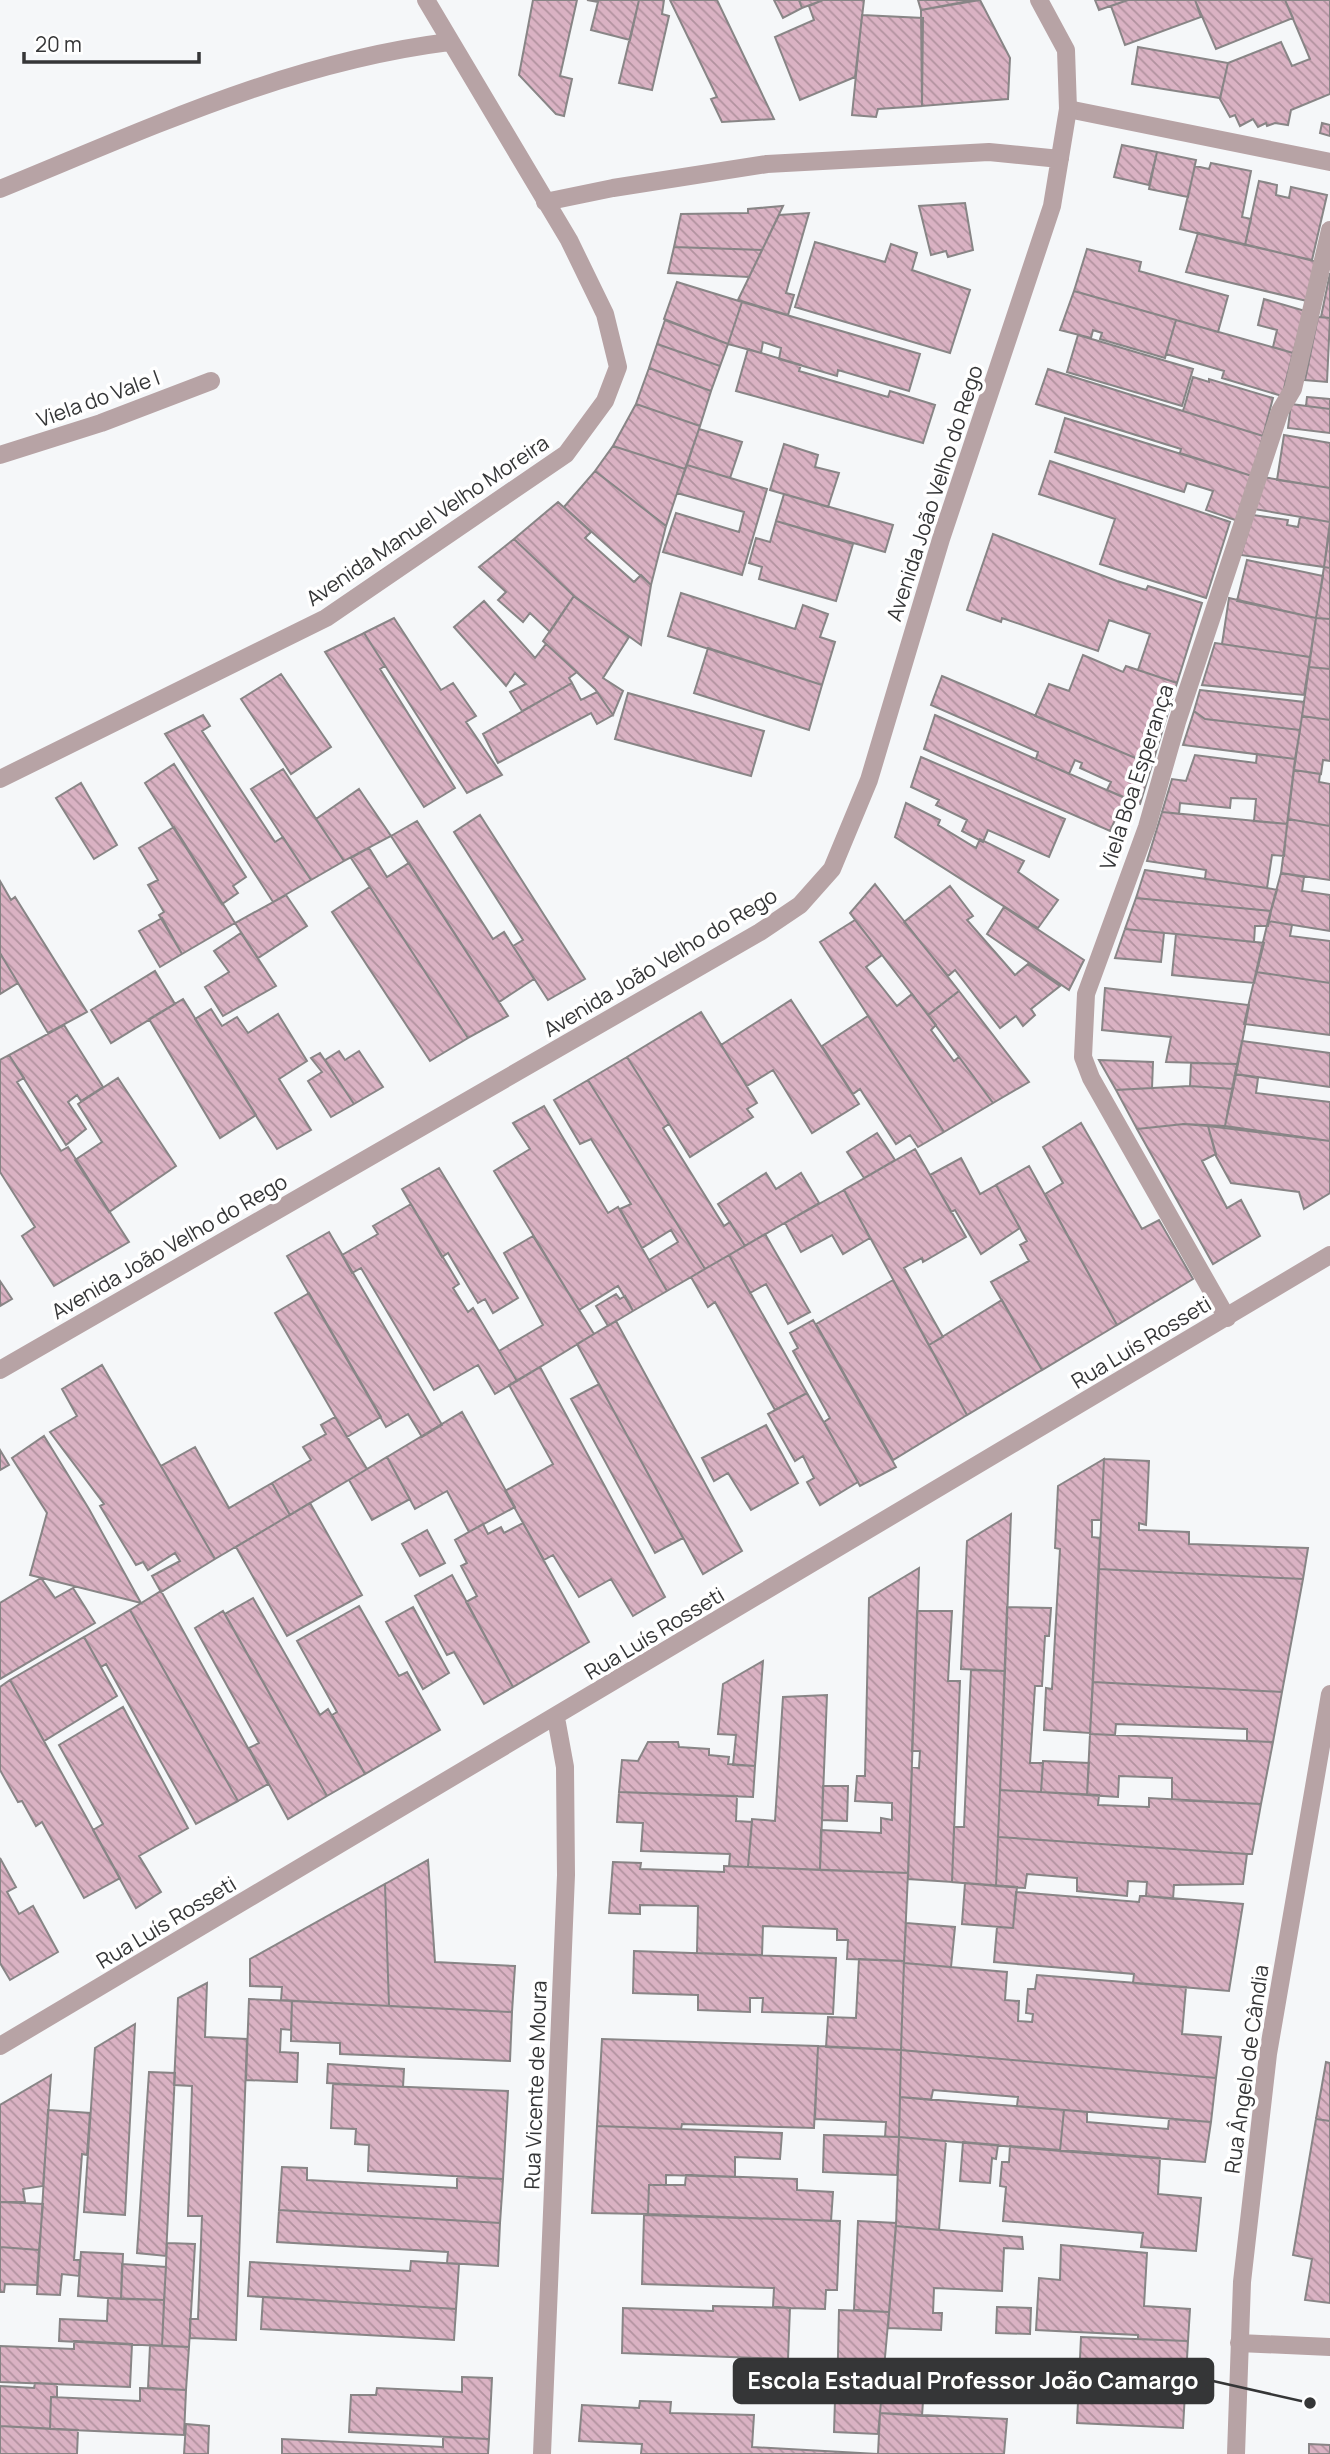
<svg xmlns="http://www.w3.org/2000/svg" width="1330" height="2454" font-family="Manrope,sans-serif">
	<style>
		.building { fill: url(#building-back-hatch); stroke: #888586; stroke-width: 2 }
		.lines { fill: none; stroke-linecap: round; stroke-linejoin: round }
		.lane { stroke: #b7a3a5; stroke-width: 18 }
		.street { stroke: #b7a3a5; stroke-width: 18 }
		.labels { text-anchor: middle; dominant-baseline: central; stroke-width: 7; stroke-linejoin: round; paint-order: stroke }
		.street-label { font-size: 21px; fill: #353637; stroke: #fff }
		.leader { fill: none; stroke: #353637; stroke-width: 2.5 }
		.callout-dot { fill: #353637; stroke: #fff; stroke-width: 2.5 }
		.callout { fill: #353637; stroke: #353637; stroke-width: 2.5 }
		.callout-label { font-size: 23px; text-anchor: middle; font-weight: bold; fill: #fff }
	</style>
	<defs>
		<pattern id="building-back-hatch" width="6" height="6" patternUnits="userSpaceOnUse" patternTransform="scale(1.75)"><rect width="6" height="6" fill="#dab2c3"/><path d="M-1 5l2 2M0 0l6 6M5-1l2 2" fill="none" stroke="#b2929f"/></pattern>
	</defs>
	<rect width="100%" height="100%" fill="#f5f7f9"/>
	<path class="building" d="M533,0h44l-17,76 12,3 -8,37 -8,-2 -37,-39z
		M587,0h52l-9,40 -39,-10 7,-28z
		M639,0h25l-2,14 7,2 -17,74 -33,-7z
		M670,0h47l57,119 -52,3 -11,-23 6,-2z
		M774,0h25l3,8 -19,10z
		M799,0h24l-21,8z
		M823,0h41l-9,77 -55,23 -25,-63 39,-17 -5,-14z
		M918,0h56l-53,10z
		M980,0l30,58 -2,41 -86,7 -1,-96z
		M1095,0h33l-29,10z
		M1128,0h67l6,17 -76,28 -14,-39z
		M1195,0h90l8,18 -77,31z
		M1285,0h45v94l-39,16 -3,15 -13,-2 -8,3 -1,-3 -8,4 -5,-8 -13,7 -5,-11 -5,2 -10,-18 8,-36 53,-21 11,24 18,-7z
		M862,15l61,3 -1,88 -44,3 -2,8 -24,-2z
		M1138,47l90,16 -8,35 -88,-14z
		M1322,123l8,2v11l-10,-3z
		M1122,145l35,7 -8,33 -35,-8z
		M1157,152l39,8 -8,37 -39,-8z
		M1211,163l40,8 -9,46 9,2 -6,26 -65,-16 15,-63 14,3z
		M1259,181l18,4 -1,10 13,3 2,-11 36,8 -15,65 -67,-15z
		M965,203l8,47 -25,7 -2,-6 -15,4 -12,-49z
		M783,206l-21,44 -88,-3 7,-33 67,-1v-4z
		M809,213l-23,80 8,2 -6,20 -50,-15 41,-85z
		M1198,233l120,29 -11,39 -121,-29z
		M815,242l70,20 6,-18 26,9 -5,17 58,20 -20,63 -155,-46z
		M674,247l88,3 -13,27 -81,-4z
		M1087,249l54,13 -2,9 89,25 -10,36 -144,-41z
		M1330,273v45l-9,-1z
		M677,282l65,20 -14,42 -64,-25z
		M1074,291l102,29 -11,38 -65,-19 2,-6 -9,-3 -2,8 -31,-8z
		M1264,299l41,12 -12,42 -20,-6 4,-17 -19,-5z
		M742,302l178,52 -11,37 -71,-21 -1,6 -58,-17 2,-11 -18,-6 -2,11 -33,-9z
		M1318,317l12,1 -3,64 -22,-2z
		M665,320l63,24 -8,22 -63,-22z
		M1176,320l117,33 -11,43 -60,-18 2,-7 -58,-17z
		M1078,335l115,34 -11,37 -115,-34z
		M657,344l63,22 -9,25 -62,-23z
		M748,349l53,16 -2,6 89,26 2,-6 45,14 -12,38 -187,-52z
		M649,368l62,23 -11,35 -64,-22z
		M1048,369l215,67 -11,40 -72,-23 1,-4 -145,-45z
		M1193,377l16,5v-3l64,19 -10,38 -80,-25z
		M1307,397l23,2v10l-24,-3z
		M636,404l64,22 -15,43 -72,-23z
		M1291,404l39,5v24l-42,-5z
		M1065,418l187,58 -14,45 -32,-11 7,-19 -26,-8 -3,9 -129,-40z
		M699,429l43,13 -12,36 -43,-13z
		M1284,435l46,8v45l-53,-8z
		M784,444l34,11 -3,12 24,6 -11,34 -58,-17z
		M613,446l72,23 -19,57 -71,-55z
		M1050,461l180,61 -24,76 -106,-34 15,-45 -76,-25z
		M687,465l80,24 -25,86 -79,-23 13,-39 63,19 5,-20 -67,-19z
		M595,471l71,55 -15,59 -87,-78z
		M1263,477l67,11v34l-76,-13z
		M784,494l109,31 -8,27 -109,-31z
		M558,502l33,30 -6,6 49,44 7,-7 10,10 -10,60 -65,-47 -62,-59z
		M1253,515l35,5 -1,5 11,2 2,-10 30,5 -6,45 -83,-12z
		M776,521l77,23 -17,57 -77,-22 3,-12 -13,-4 7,-25 14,4z
		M1330,528v40l-6,-1z
		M993,534l124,47 29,9 2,-4 54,17 -25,80 -39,-13 12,-36 -41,-14 -11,31 -96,-33 -1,4 -34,-12z
		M514,539l60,57 -24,36 -20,-19 -7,9 -25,-22 8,-8 -27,-25z
		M1247,560l76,16 -7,42 -79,-17z
		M1324,567l6,1v51l-14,-1z
		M681,593l114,36 8,-24 25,9 -8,23 15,5 -13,43 -154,-49z
		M574,596l55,41 -26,41 20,13 -10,24 -18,-26 -52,-48z
		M1229,598l87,20 -6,39 -88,-13z
		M484,601l51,57 11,-14 31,28 -8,6 3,5 -50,28 -12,-19 16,-8 -11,-11 -9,13 -52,-59z
		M394,618l47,72 12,-7 23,33 -10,6 36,53 -35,18 -103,-160z
		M1316,618l14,1v50l-21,-2z
		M364,633l21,33 -5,3 75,119 -31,19 -99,-155z
		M1215,643l95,14 -6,38 -102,-10z
		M708,648l114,37 -13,45 -115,-37z
		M1083,655l40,17 3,-6 51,17 -25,82 -117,-49 14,-32 20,7z
		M1309,667l21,2v51l-28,-4z
		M281,674l50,73 -40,27 -50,-75z
		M942,676l210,89 -12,39 -33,-14 4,-8 -31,-14 2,-5 -7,-3 -6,14 -33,-15 2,-7 -107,-47z
		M572,683l9,17 16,-8 16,23 -16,9 -6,-11 -93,50 -15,-29z
		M1200,690l104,12 -4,28 -95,-11 -11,-8z
		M628,693l136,38 -13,45 -136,-37z
		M1194,711l11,8 95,11 -5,29 -112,-14z
		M203,715l7,11 -8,5 73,111 8,-5 28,43 -38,22 -108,-168z
		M935,715l190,83 -15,33 -186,-82z
		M1302,716l28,4v41l-7,-1 -2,14 -27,-4z
		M1257,754l38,5 -8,65 -33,-3 2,-22 -25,-1 -1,10 -50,-5 -1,11 -17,-2 10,-33 14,2 9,-26 61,8z
		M921,757l144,62 -16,38 -61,-27 -5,12 -21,-11 5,-11 -31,-15 3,-5 -28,-13z
		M174,764l72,113 -13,9 5,7 -16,11 -77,-121z
		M283,769l61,92 -33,19 -60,-91z
		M1294,770l26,4 -1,8 11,2v42l-42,-7z
		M81,783l36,62 -23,14 -38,-61z
		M359,789l32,47 -47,25 -28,-42z
		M906,803l34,17 -2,5 38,23 4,-9 44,22 -6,11 40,28 -20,28 -143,-91z
		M1162,812l125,12 -3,32 -12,-1 -5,33 -62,-9 1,-9 -59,-9z
		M480,815l105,164 -37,21 -35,-54 10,-6 -69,-108z
		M1288,819l42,7v54l-49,-7z
		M417,821l76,118 11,-7 30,47 -35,23 -108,-166z
		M174,827l61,96 -53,31 -23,-39 5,-3 -16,-27 10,-5 -19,-32z
		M369,848l18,29 22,-14 99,153 -40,22 -117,-180z
		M1145,870l122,18 10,2 -6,21 -135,-13z
		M1281,873l23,4 -2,14 28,4v36l-62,-10z
		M0,881l11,19 4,-3 72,115 -39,21 -48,-80z
		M875,884l84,107 -31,24 -78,-102z
		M950,886l23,30 -6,4 48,55 13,-11 32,22 -29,23 4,6 -12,11 -7,-10 -16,12 -45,-58 -7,6 -44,-54z
		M370,887l98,151 -38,23 -98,-149z
		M286,895l21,31 -49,32 -23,-35z
		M1136,898l135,13 -3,15h-13l-1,16 -129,-13z
		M1004,907l80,53 -15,30 -82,-56z
		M162,918l20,36 -22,13 -21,-36z
		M855,920l27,35 -16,12 31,39 15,-12 24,31 -5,5 23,31 5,-4 34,46 -49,29 -124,-190z
		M1268,921l24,4 -2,11 40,5v42l-74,-11z
		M1125,929l39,4 -3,29 -46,-4z
		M241,933l35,53 -53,30 -18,-29 24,-15 -15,-21z
		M1176,934l88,9 -10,40 -82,-8z
		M0,953l18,30 -18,11z
		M155,971l20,33 -64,39 -20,-33z
		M1256,972l74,11v52l-86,-11z
		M1105,988l144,17 -11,59 -72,-2 5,-25 -69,-7z
		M959,991l70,91 -36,21 -65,-88z
		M183,999l73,116 -36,23 -71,-119z
		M791,1000l68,104 -47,29 -39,-63 -26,16 -26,-41z
		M211,1009l11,17 15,-9 11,16 30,-19 29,47 -28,18 32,51 -34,19 -82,-130z
		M701,1012l56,91 -10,6 6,8 -63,40 -63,-100z
		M868,1016l76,116 -26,15 -8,-12 -14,9 -36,-55 -7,5 -31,-48z
		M64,1025l39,62 -22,14 -4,-6 -9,7 18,27 -20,16 -57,-90z
		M1242,1041l88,12v34l-95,-13z
		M339,1051l6,9 14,-9 24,36 -29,17 -29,-44z
		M320,1053l34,51 -23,13 -23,-36 14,-9 -11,-14z
		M9,1055l15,23 -7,4 44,69 7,-4 61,95 -75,44 -32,-50 13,-9 -35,-55v-112z
		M627,1057l42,67 -6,4 61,98 6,-4 15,24 -40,23 -117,-189z
		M1099,1060l54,2 -1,26 -36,2z
		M1191,1063l47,1 -5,25 -43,-3z
		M1235,1074l23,4 -2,15 74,9v39l-105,-15z
		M118,1078l58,88 -67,46 -34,-52 27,-18 -24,-38z
		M588,1080l117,189 -38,22 -18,-31 29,-18 -7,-12 -29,18 -22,-39 11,-5 -40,-65 -11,5 -26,-44z
		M1190,1086l43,3 -8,37 -41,-2 -47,5 -21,-39z
		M544,1106l64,107 10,-6 49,84 -34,20 -15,-25 -39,24 -85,-139 36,-22 -17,-26z
		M1081,1123l61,106 17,-9 34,59 -76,46 -72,-131 18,-11 -20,-36z
		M1184,1124l24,2 8,28 -14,7 25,47 14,-8 19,36 -47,28 -76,-135z
		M1208,1126l122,15v52l-26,16 -5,-17 -68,-9 -15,-27z
		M877,1133l18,27 -31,18 -17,-26z
		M915,1149l51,88 -43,25 -1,-4 -18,10 39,69 -14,8 -85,-155z
		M961,1158l19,36 16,-9 24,43 -39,26 -26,-44 -4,2 -21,-37z
		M1029,1166l88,159 -75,45 -51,-88 38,-21 -9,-16 7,-4 -31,-56z
		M439,1168l79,130 -25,15 -8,-14 -7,4 -30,-50 -6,4 -40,-68z
		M766,1173l10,16 25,-16 18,30 -74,43 -27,-42z
		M844,1190l26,48 -27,16 -11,-19 -31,17 -16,-29z
		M411,1204l48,80 -6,4 15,24 5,-4 44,73 -22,13 -17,-29 -44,25 -73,-122 -9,5 -10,-18 36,-21 -5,-8z
		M329,1232l113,193 -20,12 -14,-23 -22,13 -99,-171z
		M765,1234l45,78 -22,12 -22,-40 -16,9 -21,-38z
		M533,1236l61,98 -77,47 -18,-30 44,-26 -39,-72z
		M729,1255l78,138 -32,17 -60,-108 -7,5 -17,-30z
		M893,1280l74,135 -74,45 -77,-136z
		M0,1281l12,18 -12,7z
		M309,1293l72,124 -34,20 -72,-124z
		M616,1294l4,5 5,-3 8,15 -25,15 -12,-20z
		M1002,1300l40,70 -75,45 -38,-70z
		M813,1320l83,147 -36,19 -36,-64 6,-4 -37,-67 5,-3 -8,-15z
		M616,1321l126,230 -39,23 -126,-230z
		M102,1365l113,194 -54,33 -9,-16 28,-15 -5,-8 -27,17 -5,-8 -7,3 -36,-59 4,-2 -54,-72 27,-16 -15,-27z
		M540,1367l125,230 -32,19 -22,-37 -32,18 -26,-42 -9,5 -39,-69 48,-27 -44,-79z
		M599,1384l84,154 -28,15 -84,-154z
		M807,1393l51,89 -38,23 -13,-23 7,-4 -11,-22 -8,5 -27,-47z
		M462,1412l53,95 -46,25 -22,-41 -32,18 -28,-52z
		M335,1417l32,52 -77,46 -18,-32 39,-23 -8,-13 23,-13 -5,-9z
		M766,1425l32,58 -47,27 -23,-37 -14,8 -12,-23z
		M44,1436l45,73 52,94 -111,-28 17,-62 -35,-55z
		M195,1447l34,61 43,-25 18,32 -75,44 -54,-93z
		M0,1450l9,15 -9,5z
		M387,1457l23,42 -38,21 -23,-40z
		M1104,1459l-3,61h-9v17l8,1 -10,195 -46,-3 2,-42 6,1 8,-140 -5,-1 3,-62z
		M1104,1459l45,2 -3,64 -7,-2v7l50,2v12l119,4 -5,31 -204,-10z
		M310,1503l52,92 -75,41 -51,-89z
		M1011,1514l-6,157 -44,-2 6,-128z
		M523,1523l66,119 -76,45 -47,-85 11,-6 -16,-30 6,-3 -12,-23 28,-16 5,10 13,-7 3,6z
		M427,1530l18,33 -25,13 -18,-32z
		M919,1568l-11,305 -88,-3 1,-40 60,3v-15l11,2v-17l-37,-2 2,-25h8l4,-178z
		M1099,1569l204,10 -21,113 -189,-10z
		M452,1575l61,112 -29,17 -30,-52 -7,3 -32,-59z
		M41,1578l14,20 18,-10 22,35 -95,56v-76z
		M161,1591l107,193 -30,17 -108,-191z
		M253,1598l67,117 8,-6 37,65 -38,22 -102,-182z
		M359,1606l40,70 8,-4 33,58 -75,44 -33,-59 5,-3 -40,-71z
		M413,1607l36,66 -26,16 -37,-67z
		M1007,1607l44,1 -2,28h-4l-3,50h-7l-5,77h13l-2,29 -41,-2z
		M130,1610l108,191 -42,23 -90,-160 -5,3 -17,-30z
		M223,1611l104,185 -39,23 -39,-71 10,-5 -64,-115z
		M917,1611h35l-4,70h12l-8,201 -44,-3 4,-112 7,1 1,-17h-8z
		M84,1637l33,59 -73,45 -34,-61z
		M763,1661l-8,105 -22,-1 3,-30 -18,-1 5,-50z
		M971,1670l34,1 -9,215 -44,-4 2,-55h10z
		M10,1680l110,198 -36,20 -42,-76 -6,4 -14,-25 -4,1 -18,-32v-83z
		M1093,1682l189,10 -9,50 -26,-1v-12l-131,-5 -1,11 -25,-1z
		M827,1695l-7,175 -72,-3 4,-48 23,2 8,-124z
		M123,1707l65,121 -49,28 22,36 -25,16 -43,-78 10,-6 -44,-79z
		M1090,1734l183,8 -12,62 -89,-4v-22l-53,-2 -1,21 -31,-2z
		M648,1742h30l1,5 30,2v6l20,2 -1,7 27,2 -2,31 -134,-5 3,-32 16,1z
		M1043,1761l46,2 -2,32 -46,-3z
		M823,1786h25l-1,35 -25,-1z
		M1000,1790l99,5 -1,10 51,2v-9l112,6 -9,50h-5l-249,-17z
		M619,1792l118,4 -1,25 16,1 -4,45 -19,-1 1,-12 -89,-3 2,-28 -26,-1z
		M998,1837l249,17 -4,30 -69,1 -1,14 -27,-3 1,-14 -19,-1 -1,15 -50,-5v-13l-50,-4 -2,14 -29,-2z
		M0,1858l16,29 -9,5 12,22 14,-8 25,46 -48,28 -10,-17z
		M428,1860l7,102 80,4 -3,46 -123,-6 -4,-122z
		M613,1862l28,1 -1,6 84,3v-6l184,7 -4,88 -57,-2 1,-19h-11v-11l-74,-3 -1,29 -65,-2 1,-47 -58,-1v9l-31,-1z
		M965,1883l52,4 -4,41 -51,-4z
		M385,1884l4,122 -108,-6 1,-13 -32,-1v-27z
		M1016,1892l123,10 1,-6h6l97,8 -14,87 -96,-8 1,-9 -140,-12 3,-35 16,1z
		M906,1923l49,4 -4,40 -47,-4z
		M634,1951l202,7 -3,56 -71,-2 1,-14h-13v14l-52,-2v-15l-65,-2z
		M859,1959l45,2 -3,89 -75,-3 2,-30 28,1z
		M904,1963l103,9 -2,28 14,1 -1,20 14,1 1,-8 -7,-1 2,-24h7l2,-14 149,12 -4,47 39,3 -5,41 -315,-28z
		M207,1983l-2,54 42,2 -11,301 -46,-2v-19h8l4,-103h-14l4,-130 -18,-1 4,-87z
		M249,1999l43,2 -1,29 -10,-1 -1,23 18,1 -1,29 -51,-2z
		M292,2001l220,11 -2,49 -170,-7v-11l-49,-2z
		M135,2024l-10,191 -41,-3 11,-164z
		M602,2039l216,7 -4,82 -132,-4 -1,5 -84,-3z
		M818,2046l83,4 -2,87h-14l1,-15 -71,-3z
		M901,2050l315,28 -5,44 -194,-16 1,-9 -85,-7 -2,10 -31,-3z
		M1326,2062l4,1v58l-14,-2z
		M328,2064l76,5 -1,18 -76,-4z
		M149,2072l26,1 -9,183 -29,-3z
		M51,2075l-8,111 -20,3 2,13h-25v-97z
		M333,2084l175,7 -5,88 -135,-8 1,-26 -14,-1 1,-15 -25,-1z
		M900,2097l164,13 -4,41 -161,-14z
		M48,2110l42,3 -3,42 -5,-1 -8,106h6l-1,16 -17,-2 -2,21 -23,-1z
		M1064,2110l23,2v10l81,7 1,-10 42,3 -6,40 -145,-11z
		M1316,2119l14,2v182l-25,-3 7,-41 -19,-4z
		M597,2126l185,7 -2,26 -45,-2v20l-69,-2v10h-17l-1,29 -56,-1z
		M824,2135l75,2 -2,38 -74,-3z
		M899,2137l47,4 -7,89 -43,-4z
		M963,2142l35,3 -2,14 -4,-1 -2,25 -30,-2z
		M1010,2146l150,12 -2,36 43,4 -5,53 -55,-4 2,-14 -140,-12 3,-34 -6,-1 2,-24h7z
		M282,2167l25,1v12l150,8v-11l46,2 -3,44 -221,-13z
		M686,2175l111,4v11l36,2 -2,29 -183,-7 1,-29h36z
		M0,2202l43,2 -4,46 -39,-3z
		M279,2210l221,13 -2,43 -51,-3 1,-11 -171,-10z
		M644,2215l196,6 -3,69h-11l-1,19 -35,-1 -17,-1 1,-19 -132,-4z
		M858,2221l38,2 -7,89 -35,-2z
		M896,2226l126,11 1,12 -19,-1 -2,43 -68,-3 -1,25h9l-1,17 -53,-2z
		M167,2243l28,1 -6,103 -27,-1z
		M1061,2245l86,8 -3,53 46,3 -2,32 -50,-2v-4l-102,-5 3,-52 21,2z
		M0,2247l39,3 -2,35 -32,-1 -1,8h-4z
		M81,2252l42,2 -2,45 -43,-3z
		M411,2261l48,3 -3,45 -208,-13 2,-34 160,9z
		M122,2264l44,3 -2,33 -43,-1z
		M263,2297l193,12 -2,31 -193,-11z
		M108,2298l56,2 -2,46 -103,-5 1,-22 47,2z
		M713,2306l77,2 -2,51 -166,-6 1,-45 90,3z
		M997,2307l34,1 -1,26 -34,-1z
		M839,2310l50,2 -8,90 -44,-2z
		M1081,2337l107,4 -5,87 -106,-5z
		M74,2341l58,3 -2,43 -130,-5v-36l74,3z
		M150,2345l39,2 -3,43 -38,-2z
		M884,2369l41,3 -3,44 -42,-3z
		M462,2377l30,1 -3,61 -140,-7 2,-37h25l1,-7 85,4z
		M35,2383l22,1v13h-6l-1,32 -50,-3v-40l34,2z
		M140,2388l46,2 -2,45 -134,-6 1,-32 89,4z
		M835,2400l46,2 -3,32 -44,-2z
		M640,2401l31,1 -1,11 84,2 -2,32 126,7h-237l1,-10 -63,-3 3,-36 57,3z
		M880,2413l127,6 -3,35h-126z
		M186,2424l23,2 -1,28h-24z
		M0,2426l78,4 -1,24h-77z
		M443,2437l46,2 -1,15h-206v-15l161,8z
		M1309,2444l21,1v9h-21z"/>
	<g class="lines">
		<path class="lane" d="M1068,109l262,53
			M0,455l101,-32 110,-42
			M1227,1318l-136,-240 -8,-21 3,-63 61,-167 30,-105 103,-311 13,-22 37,-159"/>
		<path class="street" d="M0,189c147,-60 289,-127 449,-147
			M545,202l68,-14 154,-24 222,-12 71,7
			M0,779l326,-161 240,-164 39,-53 13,-34 -13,-53 -36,-74 -143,-240
			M0,1370l760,-438 40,-27 32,-36 37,-89 72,-241 111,-333 16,-97 -2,-59 -27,-50
			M0,2046l1330,-791
			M1239,2343l91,4
			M542,2454l24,-579 -1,-108 -9,-49
			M1236,2454l6,-172 26,-228 62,-360"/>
	</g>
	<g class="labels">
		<g class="street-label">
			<text transform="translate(98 398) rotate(-20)">Viela do Vale I</text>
			<text transform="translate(934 493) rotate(-72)">Avenida João Velho do Rego</text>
			<text transform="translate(427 520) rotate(-34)">Avenida Manuel Velho Moreira</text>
			<text transform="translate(1136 777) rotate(-72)">Viela Boa Esperança</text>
			<text transform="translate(660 962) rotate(-31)">Avenida João Velho do Rego</text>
			<text transform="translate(169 1246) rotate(-30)">Avenida João Velho do Rego</text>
			<text transform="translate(1141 1342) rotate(-31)">Rua Luís Rosseti</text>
			<text transform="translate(654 1633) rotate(-31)">Rua Luís Rosseti</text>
			<text transform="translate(166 1922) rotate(-31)">Rua Luís Rosseti</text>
			<text transform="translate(1246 2069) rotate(-82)">Rua Ângelo de Cândia</text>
			<text transform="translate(535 2085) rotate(-88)">Rua Vicente de Moura</text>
		</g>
	</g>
	<path class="leader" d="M1310 2403L1213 2381"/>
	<circle class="callout-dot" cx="1310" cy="2403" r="7"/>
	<rect class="callout" x="734" y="2359" width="479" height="44" rx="7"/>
	<g class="callout-label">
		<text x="973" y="2389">Escola Estadual Professor João Camargo</text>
	</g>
	<path d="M24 52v10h175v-10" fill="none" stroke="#353637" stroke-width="3.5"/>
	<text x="35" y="52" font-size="21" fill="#353637" stroke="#ffffff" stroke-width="5" paint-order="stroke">20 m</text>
</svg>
